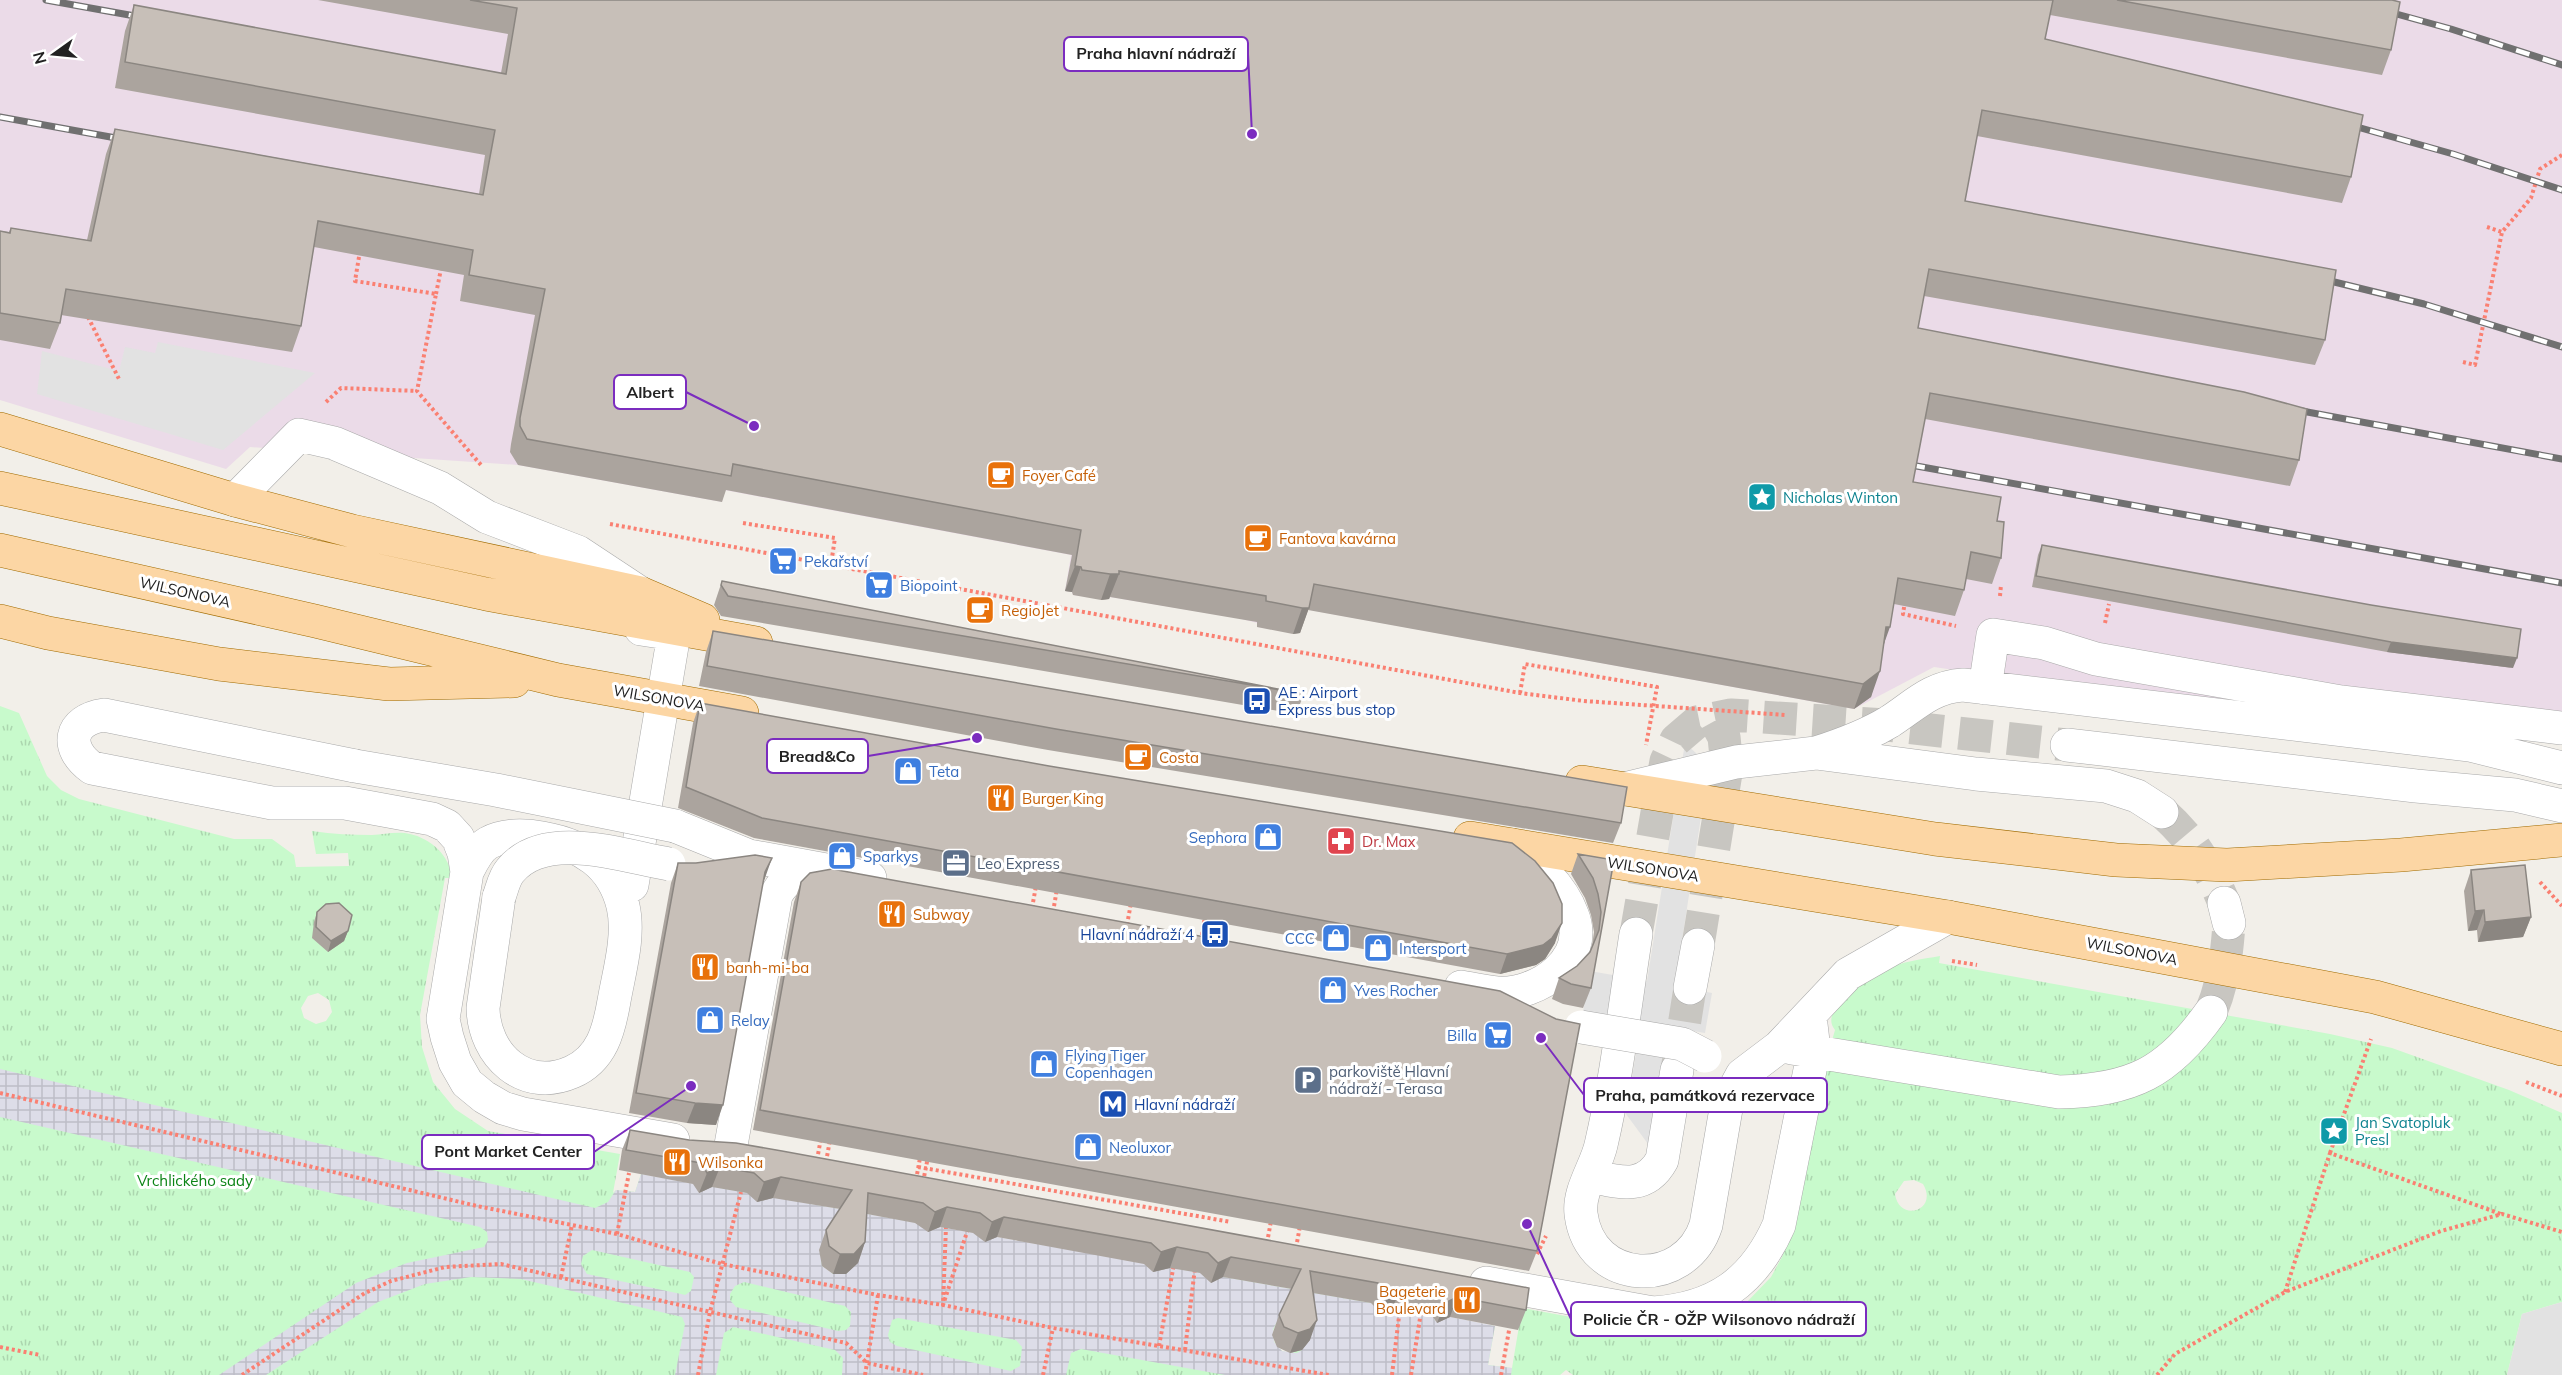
<svg xmlns="http://www.w3.org/2000/svg" width="2562" height="1375" font-family="Mulish,sans-serif">
	<style>
		.railway { fill: #ebdbe8 }
		.park { fill: url(#park-tufts); fill-rule: evenodd }
		.parking { fill: #e2e2e2 }
		.plaza { fill: url(#plaza-grid); fill-rule: evenodd }
		.lines { fill: none; stroke-linecap: round; stroke-linejoin: round }
		.minor-tunnel { stroke: #c8c6c1; stroke-width: 33; stroke-dasharray: 33 16; stroke-linecap: butt }
		.minor-casing { stroke: #a9a9a9; stroke-width: 34 }
		.major-casing { stroke: #a06b00; stroke-width: 34 }
		.path { stroke: #fa8072; stroke-width: 4; stroke-dasharray: 3 3; stroke-linecap: butt }
		.minor { stroke: #fff; stroke-width: 33 }
		.major { stroke: #fcd6a4; stroke-width: 33 }
		.rail-casing { stroke: #707070; stroke-width: 7 }
		.rail { stroke: #fff; stroke-width: 4.5; stroke-dasharray: 14; stroke-linecap: butt }
		.minor-bridge-casing { stroke: #a9a9a9; stroke-width: 34; stroke-linecap: butt }
		.minor-bridge { stroke: #fff; stroke-width: 33 }
		.wall { fill: #aba49e }
		.shaded-wall { fill: #8b8681 }
		.building { fill: #c7bfb8; stroke: #8b8681; stroke-width: 1.5 }
		.labels { text-anchor: middle; dominant-baseline: central; stroke-width: 6; stroke-linejoin: round; paint-order: stroke }
		.food-label { font-size: 15px; fill: #c56008; stroke: #fff; text-anchor: start }
		.culture-label { font-size: 15px; fill: #0d838f; stroke: #fff; text-anchor: start }
		.shop-label { font-size: 15px; fill: #366cbe; stroke: #fff; text-anchor: start }
		.street-label { font-size: 15px; fill: #222; stroke: #fff }
		.transit-label { font-size: 15px; fill: #164399; stroke: #fff; text-anchor: start }
		.health-label { font-size: 15px; fill: #be3a42; stroke: #fff; text-anchor: start }
		.service-label { font-size: 15px; fill: #4e5e75; stroke: #fff; text-anchor: start }
		.park-label { font-size: 15px; fill: #0c8416; stroke: #fff }
		.leader { fill: none; stroke: #7b2cbf; stroke-width: 2 }
		.callout-dot { fill: #7b2cbf; stroke: #fff; stroke-width: 2 }
		.callout { fill: #fff; stroke: #7b2cbf; stroke-width: 2 }
		.callout-label { font-size: 16px; text-anchor: middle; font-weight: bold; fill: #222 }
	</style>
	<defs>
		<pattern id="park-tufts" width="24" height="20" patternUnits="userSpaceOnUse" patternTransform="scale(1.5)"><rect width="24" height="20" fill="#c8facc"/><path d="M3 7l-1-3M5 7V3M7 7l1-3M15 17l-1-3M17 17v-4M19 17l1-3" fill="none" stroke="#acd6af"/></pattern>
		<pattern id="plaza-grid" width="8" height="8" patternUnits="userSpaceOnUse" patternTransform="scale(1.5)"><rect width="8" height="8" fill="#dddde8"/><path d="M0 4h8M4 0v8" fill="none" stroke="#bdbdc7"/></pattern>
	</defs>
	<rect width="100%" height="100%" fill="#f2efe9"/>
	<path class="railway" d="M0,0h2562v739l-472,-49 -156,-23 -80,42 -549,-100 -5,24 -43,-6v-4l-19,-5 -128,-21 -1,2 -36,-4 -1,-3 -7,-1 6,-36 -347,-65 -2,12 -204,-37 -268,-18 -24,22 -226,-69z"/>
	<path class="park" d="M0,706l19,7 28,63 14,14 18,9 155,40h38l22,16 2,12 53,-1 -1,-13 -32,1 -4,-23c21,3 40,4 60,4 12,-1 27,-4 38,-1 20,4 42,23 41,44h-6l-25,137 2,32 11,35 22,27 33,22 132,23 -7,39 3,-3 19,2 6,-18 62,17 6,-5 213,38 8,8 231,34 215,38 10,7 47,6 2,4 60,5 -7,39 24,3 10,-60 108,20 38,4 16,-1 23,-6 38,-21 26,-27 12,-22 29,-130 -2,-7 25,-88c-18,-21 34,-53 50,-61 17,-7 37,-10 55,-13l-1,7 391,71 62,14 117,42 53,23v189l-40,12 -15,61h-934l-7,-5 -6,5h-1560zM318,993l11,7 3,12 -6,9 -10,3 -12,-6 -3,-10 7,-12zM1914,1180l9,4c16,27 -24,39 -28,10l9,-13zM820,1249l38,11c-7,17 -24,19 -36,6zM1283,1318l19,32 -12,3 -8,-2c-13,-10 -12,-24 1,-33z"/>
	<path class="parking" d="M158,342l157,31 -92,77 -186,-56 5,-43 77,20 6,-24 30,6z
		M1685,743l24,22 -34,221 37,7 -7,40 -36,-6 -18,121 -25,-34 15,-92 -58,-10 7,-41 57,10z
		M2562,1302v73h-55l15,-61z"/>
	<path class="plaza" d="M0,1069l595,139 13,-6 8,-12 19,2 6,-18 54,10 8,7 6,-5 724,128 2,7 11,-5 49,10 -7,39 24,3 -1,7h-286l-144,-26 -10,4 -5,22h-224l1,-17 -8,-8 -102,-23 -9,6 -8,42h-41l10,-51 -3,-7 -161,-38 -50,-2 -46,7 -47,18 -112,73h-47l137,-92 51,-20 77,-16 4,-7 -1,-8 -7,-5 -480,-110zM820,1249l38,11 -2,4 -10,10h-13l-11,-8zM592,1250l98,22 4,5 -3,14 -6,4 -4,-1 -94,-20 -6,-10 2,-8zM744,1282l101,24 6,6 -1,14 -4,4 -8,1 -102,-24 -6,-7v-6l5,-8zM898,1318l118,22 6,7 -2,19 -9,5 -114,-25 -7,-4 -2,-7 4,-15zM1284,1318l18,32 -5,3 -15,-2 -8,-9 -1,-13 4,-7z"/>
	<g class="lines">
		<path class="minor-tunnel" d="M2162,812c31,28 46,52 62,91
			M1636,934l30,-173 10,-21 21,-18 34,-7 155,10 181,20
			M1698,945l29,-178 -3,-30 -10,-18
			M2211,1012c12,-29 16,-57 18,-89
			M1677,1070l13,-82"/>
		<g class="minor-casing">
			<path id="minor" d="M235,500l64,-65 35,8 106,45 47,29 91,35 62,41
				M1985,688l8,-53 51,8 52,16 245,43 221,26
				M2067,745l349,41 99,9 47,11
				M1816,753c25,-8 50,-17 73,-31 25,-16 42,-35 74,-37l507,60 92,23
				M355,766l-251,-51c-35,5 -40,33 -12,53l180,35h73l87,16 15,7 11,12 6,15 3,19
				M1624,789l112,-27 80,-9 160,21 130,12 31,10 25,16
				M675,826l74,30 121,22
				M632,885l42,-251 -33,-5
				M499,897l-16,111c1,47 41,85 89,64 30,-13 37,-42 42,-71 5,-29 16,-65 9,-95 -10,-42 -41,-61 -81,-68 -17,-3 -38,-4 -54,5 -10,6 -16,19 -21,29l-24,147 4,18 8,25 12,21 17,14 19,11 20,6 150,26
				M2224,903l5,20
				M1636,934c-11,70 -19,142 -35,211 -5,22 -23,46 -20,69 9,72 104,76 125,11l21,-122 15,-28 37,-28 69,-73 100,-57
				M1461,987c12,2 24,5 36,6 41,3 94,-34 75,-79 -11,-30 -36,-50 -60,-69
				M1690,988l8,-43
				M1792,1048l267,44c73,-2 109,-19 152,-80
				M731,1145l45,-250c10,-19 25,-23 45,-24
				M1590,1176c29,6 55,15 72,-16l15,-90
				M1486,1283l167,30c62,-4 101,-31 126,-88l35,-175 -4,-34"/>
		</g>
		<g class="major-casing">
			<path id="major" d="M0,429l235,71 117,31 288,62 63,27
				M0,488l486,106 270,49
				M0,550l315,71 243,59 184,33
				M0,621l48,12 171,31 170,20 125,-3
				M1582,782l353,57 181,21 111,5 174,-10 161,-15
				M1470,838l478,79 427,80 187,52"/>
		</g>
		<path class="path" d="M2487,227l15,5 29,-34 9,-29 22,-14
			M360,251l-5,30 81,13 -19,97 64,74
			M436,294l5,-25
			M88,317l32,64
			M2463,362l12,3 27,-133
			M326,402l15,-14 76,3
			M743,523l92,15 -4,26
			M610,524l910,169 64,8 202,14
			M2000,596l1,-11
			M1905,601l-2,13 53,12
			M2105,623l4,-19
			M1520,693l5,-29 132,23 -11,58
			M2540,882l22,24
			M1032,908l4,-22
			M1053,912l4,-23
			M1127,925l4,-22
			M1201,941l4,-25
			M1222,945l5,-25
			M1952,961l25,4
			M2526,1082l36,14
			M0,1093l477,113 140,28 105,30 156,31 65,10 110,23 276,47
			M2330,1153l41,-114
			M817,1160l4,-22
			M826,1162l4,-22
			M918,1167l313,55
			M916,1180l4,-22
			M923,1182l5,-25
			M946,1226l-3,79 25,-76
			M617,1234l12,-61
			M1267,1243l4,-22
			M1296,1248l4,-22
			M1537,1254l9,-18
			M561,1277l11,-52
			M2285,1292l45,-139 171,61
			M1159,1346l15,-82
			M0,1347l40,8
			M1185,1350l10,-82
			M242,1375l123,-82 26,-12 54,-14 56,-3 345,79 21,20 56,12
			M698,1375l12,-63 31,-120
			M865,1375l13,-80
			M1043,1375l10,-47
			M1392,1375l8,-67
			M1411,1375l10,-63
			M1501,1375l9,-50
			M2157,1375l18,-21 110,-62 156,-61 61,-17 60,18"/>
		<use href="#minor" class="minor"/>
		<use href="#major" class="major"/>
		<g class="rail-casing">
			<path id="rail" d="M46,0l100,18
				M2382,10l69,19 111,36
				M0,117l127,23
				M2343,123l110,31 109,36
				M2318,278l106,26 138,43
				M2291,409l271,50
				M1911,465l651,118"/>
		</g>
		<use href="#rail" class="rail"/>
		<g class="minor-bridge-casing">
			<path id="minor-bridge" d="M355,766l141,24 179,36
				M499,897c3,-8 5,-19 11,-26 34,-43 112,-15 159,-7
				M1581,1027l101,17 23,12"/>
		</g>
		<use href="#minor-bridge" class="minor-bridge"/>
	</g>
	<path class="wall" d="M318,0h2074l-1,50 -9,25 -332,-60 -5,24 306,138 -9,26 -365,-67 -12,65 360,139 -10,25 -391,-69 -6,32 381,132 -9,26 -365,-67 -12,63 84,39 4,37 -9,26 -26,-5 -2,11 -9,26 -61,-12 -23,93 -17,12 -546,-99 -8,23 -7,1 -36,-7v-5l-147,-25 -1,2 -8,1 -28,-5 -1,-3 -7,-1 7,-36 -346,-65 -4,12 -204,-37 -8,-13 1,-8 24,-129 -75,-14 4,-26 -150,-28 -13,79 -9,26 -231,-37 -1,8 -10,26 -50,-9v-109l9,1 2,-4 76,12 19,-86 9,-25 364,65 6,-39 -370,-67 10,-57 9,-26 367,68 7,-39z
		M2042,545l471,123 -126,-16 -355,-65 6,-32z
		M722,581l582,113 -8,20 -575,-98 -7,-11z
		M713,631l908,192 -8,20 -565,-93 -349,-64 7,-34z
		M700,703l855,240 -10,16 -9,6 -36,9 -746,-136 -76,-30 15,-85z
		M1578,854l36,6 -23,128 -8,20 -20,-4 -11,-5 7,-21 18,-12 13,-14 2,-6 2,-14 -3,-17 -6,-17 -14,-24z
		M678,863l87,15 -2,2 -47,245 -29,-2 -58,-10 42,-230z
		M2471,870l60,47 -8,20 -45,5 -1,-12 -9,1 -4,-40z
		M801,882l736,369 -8,20 -776,-141 41,-228z
		M317,912l31,19 -4,10 -16,11 -16,-14 2,-16z
		M630,1130l896,180 -8,20 -68,-13 -13,6 -6,-9 -38,-7 -12,6 -10,-10 -58,-10 -3,47 -8,10 -12,3 -13,-6 -5,-12 7,-20 13,-26 -69,-12 -12,6 -11,-10 -30,-5 -17,4 -9,-8 -147,-27 -12,5 -12,-9 -33,-6 -12,5 -13,-9 -48,-9 -2,28 -7,21 -12,11h-13l-11,-8 -3,-16 7,-20 14,-21 -67,-11 -16,4 -10,-9 -35,-6 -13,6 -6,-9 -74,-14 3,-20z"/>
	<path class="shaded-wall" d="M1075,566l6,1 -9,25 -7,-1z
		M1110,574h9l-10,25 -8,1z
		M1302,608h7l-9,25 -7,1z
		M1886,627h4l-9,25z
		M2391,642l126,16 -4,10 -126,-16z
		M1880,671l-9,26 -17,12 9,-25z
		M772,858l-7,20 -7,14 7,-20z
		M2484,910l-7,20 -9,1 7,-20z
		M2531,917l-8,20 -45,5 7,-20z
		M1562,923l-7,20 -10,16 -9,6 -36,9 7,-20z
		M348,931l-4,10 -16,11 3,-11z
		M695,1103l28,2 -7,20 -29,-2z
		M720,1167l-8,20 -13,6 8,-20z
		M781,1177l-8,21 -16,4 7,-20z
		M947,1207l-7,20 -12,5 7,-20z
		M1004,1217l-7,20 -12,5 7,-20z
		M865,1242l-7,21 -12,11h-13l7,-20z
		M1177,1247l-7,21 -17,4 8,-20z
		M1231,1257l-8,20 -12,6 7,-20z
		M1401,1287l-8,20 -12,6 8,-20z
		M1457,1297l-7,20 -13,6 8,-20z
		M1317,1320l-7,20 -8,10 -12,3 8,-20z"/>
	<path class="building" d="M470,0h1583l-8,39 318,76 -12,62 -369,-67 -17,91 371,69 -11,70 -396,-71 -11,59 326,64 63,17 -8,51 -369,-67 -17,89 88,15 -4,24 7,1 -3,36 -30,-6 -7,38 -66,-12 -8,49h-4l-6,44 -17,13 -549,-100 -5,24h-7l-36,-7v-5l-147,-25v3h-9l-28,-4 -1,-3 -6,-1 6,-36 -348,-66 -2,12 -204,-37 -7,-13v-8l25,-129 -76,-14 4,-25 -155,-29 -17,105 -235,-37 -6,34 -60,-10v-82l10,2 1,-5 80,13 24,-112 368,66 12,-65 -370,-68 9,-57 372,69 11,-66z
		M2117,0h275l8,2 -9,48z
		M2042,545l329,60 150,24 -4,29 -126,-16 -355,-66z
		M722,581l582,113 -576,-98 -7,-11z
		M713,631l914,156 -6,36 -565,-94 -349,-63z
		M700,703l349,63 463,77 23,18 18,22 9,21v19l-10,15 -9,7 -36,9 -745,-136 -76,-31z
		M1578,854l36,6 -23,128 -20,-4 -12,-6 18,-12 13,-14 9,-22 2,-18 -3,-18 -5,-16z
		M755,855l17,3 -7,14 -42,233 -28,-2 -59,-10 42,-230h18z
		M2525,865l6,52 -46,5 -1,-12 -9,1 -4,-41z
		M832,869l668,122 56,28 24,5 -43,227 -777,-141 41,-228 9,-9z
		M339,903l13,12 -4,16 -17,10 -15,-14 1,-15 9,-8z
		M630,1130l59,10 47,3 46,8 747,137 -3,22 -69,-13 -12,6 -7,-9 -37,-7 -12,6 -11,-10 -68,-12 7,49 -7,9 -12,4 -14,-6 -5,-12 22,-46 -70,-12 -13,6 -10,-10 -31,-6 -16,5 -10,-9 -147,-26 -12,5 -12,-9 -33,-6 -12,5 -12,-9 -55,-10 -3,49 -11,12h-14l-11,-8 -3,-16 26,-40 -71,-13 -17,5 -10,-9 -34,-6 -13,6 -6,-10 -75,-13z"/>
	<defs>
		<g id="cafe-square" transform="scale(1.5)"><rect x="-9" y="-9" width="18" height="18" rx="4" fill="#e8710a" stroke="#fff"/><path d="M-5.5-4.5H6V0H3Q3 3.5 0 3.5H-2.5Q-5.5 3.5-5.5 0ZM3-3.2v2h1.7v-2ZM-6 4.5H4V6H-6Z" fill="#fff"/></g>
		<g id="sight-square" transform="scale(1.5)"><rect x="-9" y="-9" width="18" height="18" rx="4" fill="#0f9aa8" stroke="#fff"/><path d="M0-6L1.8-2.2L6-1.7L2.9 1.2L3.7 5.4L0 3.3L-3.7 5.4L-2.9 1.2L-6-1.7L-1.8-2.2Z" fill="#fff"/></g>
		<g id="supermarket-square" transform="scale(1.5)"><rect x="-9" y="-9" width="18" height="18" rx="4" fill="#3f7fe0" stroke="#fff"/><path d="M-6-5.5h2.5l.6 2H6L4.5 2H-2.5L-4.4-4H-6ZM-1.5 3.2a1.3 1.3 0 1 0 .1 0ZM3 3.2a1.3 1.3 0 1 0 .1 0Z" fill="#fff"/></g>
		<g id="bus-square" transform="scale(1.5)"><rect x="-9" y="-9" width="18" height="18" rx="4" fill="#1a4fb4" stroke="#fff"/><path d="M-5-6H5V4H4V6H2V4H-2V6H-4V4H-5ZM-3.5-4V0h7V-4ZM-3.5 1.2v1.5H-2V1.2ZM2 1.2v1.5H3.5V1.2Z" fill="#fff"/></g>
		<g id="shop-square" transform="scale(1.5)"><rect x="-9" y="-9" width="18" height="18" rx="4" fill="#3f7fe0" stroke="#fff"/><path d="M-5-2.5h2.3a2.7 3.5 0 0 1 5.4 0H5L5.5 6h-11ZM-1.5-2.5h3a1.5 2.3 0 0 0-3 0Z" fill="#fff"/></g>
		<g id="restaurant-square" transform="scale(1.5)"><rect x="-9" y="-9" width="18" height="18" rx="4" fill="#e8710a" stroke="#fff"/><path d="M-5-6h1v4h1v-4h1v4h1v-4h1v5L-1.5 .5V6h-2V.5L-5-1ZM5-6V6H3V1.5H1.5Q1.5-4 5-6Z" fill="#fff"/></g>
		<g id="pharmacy-square" transform="scale(1.5)"><rect x="-9" y="-9" width="18" height="18" rx="4" fill="#e0444e" stroke="#fff"/><path d="M-2-6h4v4h4v4h-4v4h-4v-4h-4v-4h4Z" fill="#fff"/></g>
		<g id="office-square" transform="scale(1.5)"><rect x="-9" y="-9" width="18" height="18" rx="4" fill="#5c6f8a" stroke="#fff"/><path d="M-6-3h4V-5.5h4V-3h4V5H-6ZM-1-4.5V-3h2v-1.5ZM-6 0V1H6V0Z" fill="#fff"/></g>
		<g id="parking-square" transform="scale(1.5)"><rect x="-9" y="-9" width="18" height="18" rx="4" fill="#5c6f8a" stroke="#fff"/><path d="M-3.5-5.5H1a3.5 3.5 0 0 1 0 7H-1V5.5H-3.5ZM-1-3.4V-.6H.8a1.4 1.4 0 0 0 0-2.8Z" fill="#fff"/></g>
		<g id="metro-square" transform="scale(1.5)"><rect x="-9" y="-9" width="18" height="18" rx="4" fill="#1a4fb4" stroke="#fff"/><path d="M-5.5 5V-5H-3L0 0L3-5H5.5V5H3V-.5L0 4L-3-.5V5Z" fill="#fff"/></g>
	</defs>
	<g fill-rule="evenodd">
		<use href="#cafe-square" x="1001" y="475"/>
		<use href="#sight-square" x="1762" y="497"/>
		<use href="#cafe-square" x="1258" y="538"/>
		<use href="#supermarket-square" x="783" y="561"/>
		<use href="#supermarket-square" x="879" y="585"/>
		<use href="#cafe-square" x="980" y="610"/>
		<use href="#bus-square" x="1257" y="701"/>
		<use href="#cafe-square" x="1138" y="757"/>
		<use href="#shop-square" x="908" y="771"/>
		<use href="#restaurant-square" x="1001" y="798"/>
		<use href="#shop-square" x="1268" y="837"/>
		<use href="#pharmacy-square" x="1341" y="841"/>
		<use href="#shop-square" x="842" y="856"/>
		<use href="#office-square" x="956" y="863"/>
		<use href="#restaurant-square" x="892" y="914"/>
		<use href="#bus-square" x="1215" y="934"/>
		<use href="#shop-square" x="1336" y="938"/>
		<use href="#shop-square" x="1378" y="948"/>
		<use href="#restaurant-square" x="705" y="967"/>
		<use href="#shop-square" x="1333" y="990"/>
		<use href="#shop-square" x="710" y="1020"/>
		<use href="#supermarket-square" x="1498" y="1035"/>
		<use href="#shop-square" x="1044" y="1064"/>
		<use href="#parking-square" x="1308" y="1080"/>
		<use href="#metro-square" x="1113" y="1104"/>
		<use href="#sight-square" x="2334" y="1131"/>
		<use href="#shop-square" x="1088" y="1147"/>
		<use href="#restaurant-square" x="677" y="1162"/>
		<use href="#restaurant-square" x="1467" y="1300"/>
	</g>
	<g class="labels">
		<g class="food-label">
			<text x="1022" y="475">Foyer Café</text>
			<text x="1279" y="538">Fantova kavárna</text>
			<text x="1001" y="610">RegioJet</text>
			<text x="1159" y="757">Costa</text>
			<text x="1022" y="798">Burger King</text>
			<text x="913" y="914">Subway</text>
			<text x="726" y="967">banh-mi-ba</text>
			<text x="698" y="1162">Wilsonka</text>
			<text x="1446" y="1291" text-anchor="end">Bageterie<tspan x="1446" dy="17">Boulevard</tspan></text>
		</g>
		<g class="culture-label">
			<text x="1783" y="497">Nicholas Winton</text>
			<text x="2355" y="1122">Jan Svatopluk<tspan x="2355" dy="17">Presl</tspan></text>
		</g>
		<g class="shop-label">
			<text x="804" y="561">Pekařství</text>
			<text x="900" y="585">Biopoint</text>
			<text x="929" y="771">Teta</text>
			<text x="1247" y="837" text-anchor="end">Sephora</text>
			<text x="863" y="856">Sparkys</text>
			<text x="1315" y="938" text-anchor="end">CCC</text>
			<text x="1399" y="948">Intersport</text>
			<text x="1354" y="990">Yves Rocher</text>
			<text x="731" y="1020">Relay</text>
			<text x="1477" y="1035" text-anchor="end">Billa</text>
			<text x="1065" y="1055">Flying Tiger<tspan x="1065" dy="17">Copenhagen</tspan></text>
			<text x="1109" y="1147">Neoluxor</text>
		</g>
		<g class="street-label">
			<text transform="translate(185 592) rotate(13)">WILSONOVA</text>
			<text transform="translate(659 698) rotate(10)">WILSONOVA</text>
			<text transform="translate(1653 869) rotate(9)">WILSONOVA</text>
			<text transform="translate(2132 951) rotate(11)">WILSONOVA</text>
		</g>
		<g class="transit-label">
			<text x="1278" y="692">AE : Airport<tspan x="1278" dy="17">Express bus stop</tspan></text>
			<text x="1194" y="934" text-anchor="end">Hlavní nádraží 4</text>
			<text x="1134" y="1104">Hlavní nádraží</text>
		</g>
		<g class="health-label">
			<text x="1362" y="841">Dr. Max</text>
		</g>
		<g class="service-label">
			<text x="977" y="863">Leo Express</text>
			<text x="1329" y="1071">parkoviště Hlavní<tspan x="1329" dy="17">nádraží - Terasa</tspan></text>
		</g>
		<g class="park-label">
			<text x="195" y="1180">Vrchlického sady</text>
		</g>
	</g>
	<path class="leader" d="M1252 134L1248 54M754 426L686 392M977 738L868 756M1541 1038L1584 1095M691 1086L594 1152M1527 1224L1571 1319"/>
	<g class="callout-dot">
		<circle cx="1252" cy="134" r="6"/>
		<circle cx="754" cy="426" r="6"/>
		<circle cx="977" cy="738" r="6"/>
		<circle cx="1541" cy="1038" r="6"/>
		<circle cx="691" cy="1086" r="6"/>
		<circle cx="1527" cy="1224" r="6"/>
	</g>
	<g class="callout">
		<rect x="1064" y="37" width="184" height="34" rx="6"/>
		<rect x="614" y="375" width="72" height="34" rx="6"/>
		<rect x="767" y="739" width="101" height="34" rx="6"/>
		<rect x="1584" y="1078" width="243" height="34" rx="6"/>
		<rect x="422" y="1135" width="172" height="34" rx="6"/>
		<rect x="1571" y="1302" width="295" height="34" rx="6"/>
	</g>
	<g class="callout-label">
		<text x="1156" y="59">Praha hlavní nádraží</text>
		<text x="650" y="398">Albert</text>
		<text x="817" y="762">Bread&amp;Co</text>
		<text x="1705" y="1101">Praha, památková rezervace</text>
		<text x="508" y="1157">Pont Market Center</text>
		<text x="1719" y="1325">Policie ČR - OŽP Wilsonovo nádraží</text>
	</g>
	<g transform="translate(54 54) rotate(255)" stroke="#ffffff" stroke-width="4.5" paint-order="stroke">
	<path d="M0-4.5L10 22L0 15L-10 22Z" fill="#222222"/>
	<text y="-9" font-size="16" font-weight="bold" text-anchor="middle" fill="#222222">N</text>
	</g>
</svg>
